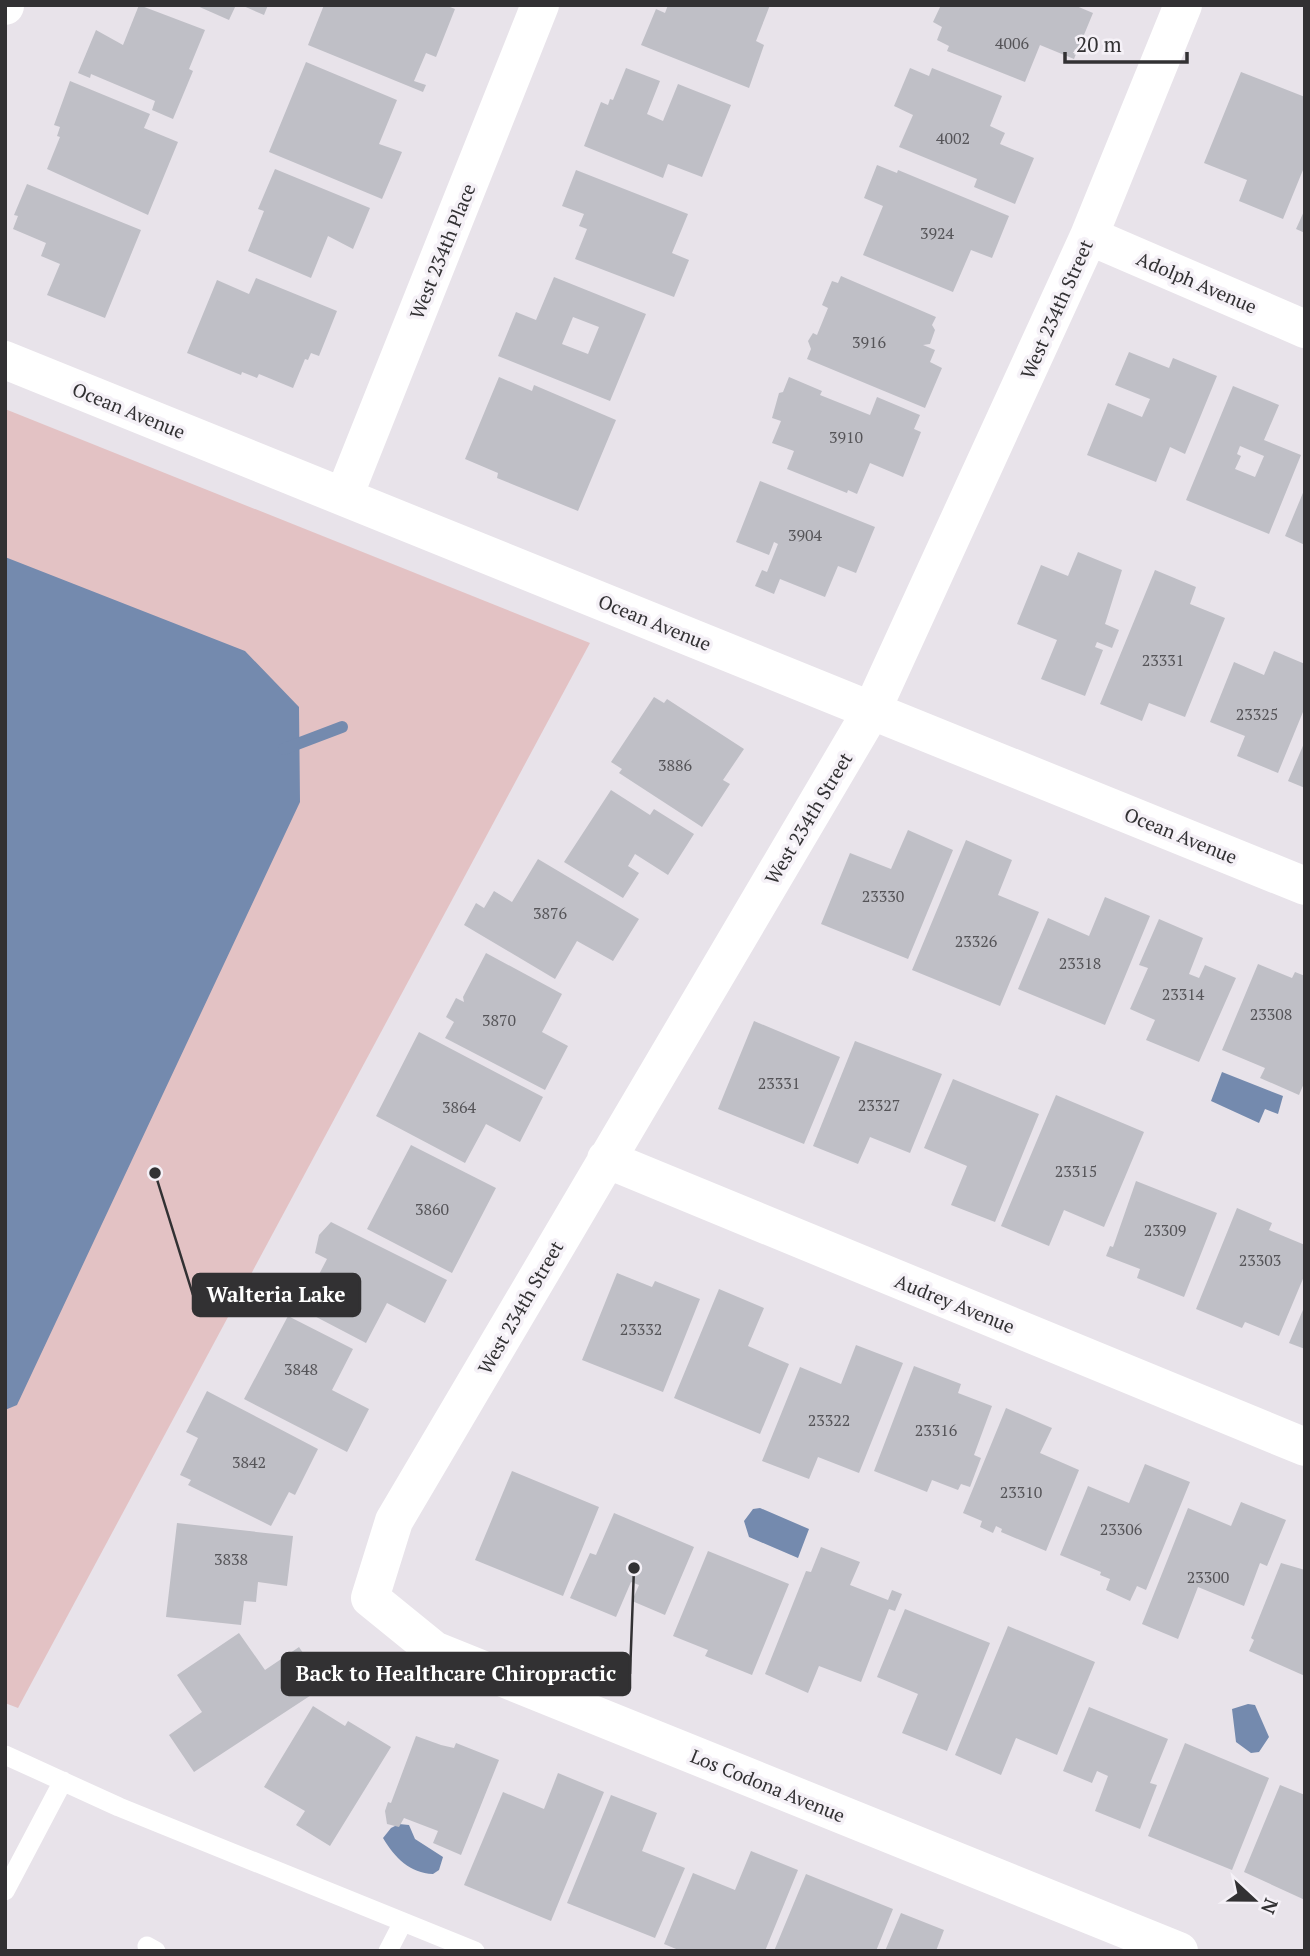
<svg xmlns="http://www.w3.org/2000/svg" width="1310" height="1956" font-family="'PT Serif',serif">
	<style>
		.green { fill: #e3c2c4 }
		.water { fill: #748aae }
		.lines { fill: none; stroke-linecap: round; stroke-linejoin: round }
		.stream { stroke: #748aae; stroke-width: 12 }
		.building { fill: #bfbfc6; fill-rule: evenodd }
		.lane { stroke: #fff; stroke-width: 19 }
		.street { stroke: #fff; stroke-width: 38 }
		.secondary { stroke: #fff; stroke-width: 38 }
		.labels { text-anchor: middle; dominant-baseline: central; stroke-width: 7; stroke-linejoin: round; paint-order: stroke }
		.number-label { font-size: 16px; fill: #555458 }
		.street-label { font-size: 19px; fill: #323133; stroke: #f5f1f7 }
		.leader { fill: none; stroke: #323133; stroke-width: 2.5 }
		.callout-dot { fill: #323133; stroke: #f5f1f7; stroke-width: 2.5 }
		.callout { fill: #323133; stroke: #323133; stroke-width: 2.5 }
		.callout-label { font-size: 21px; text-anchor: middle; font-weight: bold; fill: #fff }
	</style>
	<rect width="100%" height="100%" fill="#e8e3ea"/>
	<path class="green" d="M5,409l585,234 -572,1065 -13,-5z"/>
	<path class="water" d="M5,557l240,94 54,56 1,95 -283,603 -12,5z
		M1222,1072l61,24 -5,18 -13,-5 -6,14 -48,-22z
		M760,1508l49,21 -11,29 -49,-21 -5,-16 9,-12z
		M1248,1704l7,1 14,32 -10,15 -8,1 -15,-11 -4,-33z
		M399,1824l10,1 6,14 28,18 -4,13 -6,4c-23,-1 -38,-16 -50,-36l8,-10z"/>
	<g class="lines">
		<path class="stream" d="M284,749l58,-22"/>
	</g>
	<path class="building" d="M139,5l66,25 -16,39 4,2 -20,48 -21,-9 3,-9 -64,-27 -1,4 -12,-5 18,-43 27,15z
		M195,5h41l-7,15z
		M241,5h27l-4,10z
		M324,5h121l10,4 -19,48 -10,-4 -12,28 12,4 -3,7 -115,-47z
		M668,5h102l-14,36 8,4 -15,43 -108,-43 15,-36 9,4z
		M941,5h133l19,8 -19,46 -34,-14 -15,37 -78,-31 2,-5 -12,-6 5,-13 -9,-5z
		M306,62l91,38 -18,44 23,8 -20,47 -113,-47z
		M626,68l34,13 -13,33 16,7 15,-37 53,21 -29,72 -34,-13 -5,14 -79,-32 17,-44 7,3 2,-6 3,1z
		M910,68l19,8 3,-8 70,28 -12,30 15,7 -5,11 34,14 -19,46 -41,-17 3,-8 -78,-32 14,-32 -19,-9z
		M1241,72l64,25v68l-22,54 -44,-18 8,-21 -43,-17z
		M70,81l80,33 -6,14 34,14 -30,73 -101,-46 13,-32 -3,-1 3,-9 -6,-2z
		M877,165l20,8 1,-3 111,46 -17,42 -21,-8 -18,42 -90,-37 20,-49 -19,-8z
		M275,169l95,39 -17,41 -25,-13 -17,42 -63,-27 16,-40 -6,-2z
		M576,170l112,44 -16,39 17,7 -15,37 -99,-38 12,-30 -8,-3 5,-12 -22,-8z
		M27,184l114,46 -36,88 -58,-23 13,-31 -19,-8 5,-13 -33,-14 5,-13 -4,-1z
		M1305,209v24l-9,-4z
		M841,276l95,41 -4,8 3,5 -5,14 -7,1 12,5 -5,12 12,6 -17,40 -118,-49 4,-10 -3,-8 5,-8 4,2 11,-27 -6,-3 10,-24 6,2z
		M554,277l92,37 -36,87 -112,-45 18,-44 20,8zM573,317l26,10 -11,27 -26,-10z
		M256,278l81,33 -18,45 -8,-3 -3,7 -3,-1 -12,29 -34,-14 -2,4 -15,-6 -1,3 -54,-22 30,-73 32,14z
		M1129,352l40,16 4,-10 44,18 -32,78 -15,-7 -14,35 -69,-27 21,-52 34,14 8,-18 -35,-14z
		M499,377l33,14 2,-6 82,35 -38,91 -81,-33 1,-5 -33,-14z
		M789,377l33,14 -2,4 50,20 7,-18 43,18 -6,14 7,3 -18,45 -33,-14 -13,31 -9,-4 -1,3 -60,-24 7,-18 -22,-8 9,-22 -9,-3 7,-25 4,-1z
		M1233,386l46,19 -15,35 37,15 -32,79 -83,-34zM1240,446l24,10 -9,21 -20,-8 6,-13 -4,-2z
		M760,481l115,46 -19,46 -18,-7 -13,31 -45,-18 -6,15 -19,-8 7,-16 5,2 11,-28 -4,-2 -5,13 -33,-13z
		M1305,488v57l-20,-9z
		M1078,552l44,18 -17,54 14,6 -7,18 -15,-6 -2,5 8,3 -18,46 -44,-17 16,-39 -40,-16 24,-59 27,11z
		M1155,570l41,17 -6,17 35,14 -40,99 -36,-14 -7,18 -42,-17z
		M1274,651l31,13v43l-27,66 -41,-17 8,-20 -35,-14 24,-60 30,13z
		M654,697l10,6 3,-4 77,50 -21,31 7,4 -28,43 -83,-54 3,-4 -11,-7z
		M1305,741v47l-17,-7z
		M611,790l39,25 4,-6 40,25 -26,41 -33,-21 -7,12 11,7 -16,25 -59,-36z
		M908,830l45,20 -45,109 -87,-35 29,-71 41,16z
		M966,840l46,20 -14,35 41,17 -39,94 -88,-36z
		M538,859l101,60 -26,42 -36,-20 -22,38 -91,-54 12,-22 8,5 10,-17 18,11z
		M1105,897l45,19 -45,109 -87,-36 30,-71 41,18z
		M1159,919l44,19 -14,36 10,4 6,-13 31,13 -37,84 -53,-22 9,-20 -25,-11 18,-41 -9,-3z
		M486,953l76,41 -20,38 26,14 -23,44 -100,-52 9,-16 -8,-5 10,-19 8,4 -1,-5z
		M1258,964l34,14 3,-6 10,4v105l-6,14 -39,-17 5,-10 -43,-18z
		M754,1021l86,36 -36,87 -86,-35z
		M419,1032l124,65 -23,45 -34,-18 -21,39 -89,-47z
		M855,1041l87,33 -32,79 -40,-16 -12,27 -45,-18z
		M953,1079l86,35 -44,108 -44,-17 16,-39 -43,-18z
		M1056,1095l88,37 -40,95 -40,-17 -15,36 -48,-20z
		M411,1145l85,43 -44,85 -85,-44z
		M1136,1181l81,32 -33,84 -47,-19 3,-9 -34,-13 4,-10 3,1z
		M1237,1208l35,15 -3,7 36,15v29l-26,62 -34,-14 -3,6 -46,-19z
		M331,1222l116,58 -22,43 -38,-20 -21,40 -65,-34 26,-50 -12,-6 4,-18z
		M617,1273l35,14 3,-6 45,18 -37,93 -81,-32z
		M719,1289l45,19 -16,38 41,18 -29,70 -86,-36z
		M1305,1305v44l-16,-6z
		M288,1316l65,33 -21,41 37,19 -22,43 -103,-53z
		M856,1345l47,18 -44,110 -41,-16 -9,22 -47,-18 38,-94 41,17z
		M914,1366l47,18 -3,9 34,13 -18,49 7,3 -11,29 -9,-3 -3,6 -26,-10 -5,12 -53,-21z
		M207,1391l111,58 -23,46 -6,-3 -18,34 -83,-41 3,-5 -11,-5 18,-37 -12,-6z
		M1006,1408l46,20 -12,25 39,17 -33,81 -45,-19 1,-3 -6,-3 -3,7 -13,-6 2,-6 -19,-8z
		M1145,1464l45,18 -44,108 -9,-4 -7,15 -24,-11 4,-11 -10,-4 1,-3 -41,-17 28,-69 41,17z
		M512,1471l87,36 -36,89 -88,-36z
		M1241,1502l45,18 -19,46 -7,-3 -16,43 -46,-19 -20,52 -36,-15 46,-116 43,18z
		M614,1513l80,34 -29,68 -33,-14 7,-16 -8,-3 -15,35 -46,-19 20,-45 6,2z
		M177,1523l116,13 -6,50 -29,-4 -2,20 -12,-1 -3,24 -75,-8z
		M821,1547l39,15 -10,23 38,15 4,-10 10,4 -7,17 -6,-2 -28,73 -42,-16 -11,27 -43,-19 41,-103 5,1z
		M708,1551l81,33 -37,91 -47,-19 3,-6 -35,-14z
		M1281,1563l24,7v106l-56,-25 5,-11 -3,-2z
		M905,1609l85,34 -43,108 -45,-18 16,-39 -41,-17z
		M1008,1626l87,36 -38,93 -41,-17 -15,37 -46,-20z
		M239,1633l26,37 34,-23 26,39 -131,86 -25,-37 33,-23 -25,-37z
		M313,1706l32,20 3,-5 43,26 -61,99 -34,-21 9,-14 -41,-24z
		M1089,1707l79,32 -18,44 7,2 -17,44 -45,-18 13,-35 -11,-5 -5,12 -29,-12z
		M416,1736l25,9 13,3 2,-5 43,17 -38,95 -28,-12 5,-12 -34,-13 -5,9 -12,-3 -2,-13 3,-9 3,1z
		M1185,1743l84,35 -37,92 -84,-34z
		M558,1773l46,19 -53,129 -87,-36 39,-93 41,17z
		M1280,1785l25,10v105l-61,-28z
		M611,1795l46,18 -15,38 43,17 -30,70 -88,-35z
		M751,1851l47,19 -33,81h-84l-17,-7 29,-71 42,17z
		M806,1874l87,35 -17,42h-102z
		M901,1913l43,17 -8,21h-51z"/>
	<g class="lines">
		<path class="lane" d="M5,1755l114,52 356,144
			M5,1891l58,-110
			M147,1946l9,5
			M388,1951l15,-29"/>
		<path class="street" d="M5,6v-1
			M1089,236l216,93
			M344,496l196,-491
			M606,1159l699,288
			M1179,1951l-745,-301 -64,-52 24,-77 478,-811 217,-474 94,-231"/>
		<path class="secondary" d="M5,360l1300,526"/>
	</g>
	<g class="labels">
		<g class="number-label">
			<text x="1012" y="43">4006</text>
			<text x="953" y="138">4002</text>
			<text x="937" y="233">3924</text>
			<text x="869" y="342">3916</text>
			<text x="846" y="437">3910</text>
			<text x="805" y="535">3904</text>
			<text x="1163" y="660">23331</text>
			<text x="1257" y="714">23325</text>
			<text x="675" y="765">3886</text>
			<text x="883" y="896">23330</text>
			<text x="550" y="913">3876</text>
			<text x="976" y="941">23326</text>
			<text x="1080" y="963">23318</text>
			<text x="1183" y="994">23314</text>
			<text x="1271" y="1014">23308</text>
			<text x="499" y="1020">3870</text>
			<text x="779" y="1083">23331</text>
			<text x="879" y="1105">23327</text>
			<text x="459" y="1107">3864</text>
			<text x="1076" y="1171">23315</text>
			<text x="432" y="1209">3860</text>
			<text x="1165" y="1230">23309</text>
			<text x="1260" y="1260">23303</text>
			<text x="641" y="1329">23332</text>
			<text x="301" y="1369">3848</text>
			<text x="829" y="1420">23322</text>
			<text x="936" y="1430">23316</text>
			<text x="249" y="1462">3842</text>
			<text x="1021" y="1492">23310</text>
			<text x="1121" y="1529">23306</text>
			<text x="231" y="1559">3838</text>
			<text x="1208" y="1577">23300</text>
		</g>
		<g class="street-label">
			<text transform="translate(442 251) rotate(-68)">West 234th Place</text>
			<text transform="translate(1197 282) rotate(23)">Adolph Avenue</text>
			<text transform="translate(1056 309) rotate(-66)">West 234th Street</text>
			<text transform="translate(129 410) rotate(22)">Ocean Avenue</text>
			<text transform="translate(655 622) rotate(22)">Ocean Avenue</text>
			<text transform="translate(808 818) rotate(-59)">West 234th Street</text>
			<text transform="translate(1181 835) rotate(22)">Ocean Avenue</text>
			<text transform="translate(955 1303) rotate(22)">Audrey Avenue</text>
			<text transform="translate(520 1307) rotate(-60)">West 234th Street</text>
			<text transform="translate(768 1785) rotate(22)">Los Codona Avenue</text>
		</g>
	</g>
	<path class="leader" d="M155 1173L193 1295M634 1568L630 1674"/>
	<g class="callout-dot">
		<circle cx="155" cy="1173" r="7"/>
		<circle cx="634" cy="1568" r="7"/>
	</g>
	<g class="callout">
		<rect x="193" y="1274" width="167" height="42" rx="7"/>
		<rect x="282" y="1653" width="348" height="42" rx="7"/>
	</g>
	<g class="callout-label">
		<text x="276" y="1302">Walteria Lake</text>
		<text x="456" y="1681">Back to Healthcare Chiropractic</text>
	</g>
	<rect width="1310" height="1956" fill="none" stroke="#323133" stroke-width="14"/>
	<g transform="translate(1254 1900) rotate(112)" stroke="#f5f1f7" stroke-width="5" paint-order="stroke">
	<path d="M0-5L12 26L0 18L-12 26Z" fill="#323133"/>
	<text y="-10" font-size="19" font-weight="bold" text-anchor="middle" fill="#323133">N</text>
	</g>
	<path d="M1065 52v10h122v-10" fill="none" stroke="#323133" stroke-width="3.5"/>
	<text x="1076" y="52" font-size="21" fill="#323133" stroke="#f5f1f7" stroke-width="5" paint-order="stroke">20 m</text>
</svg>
